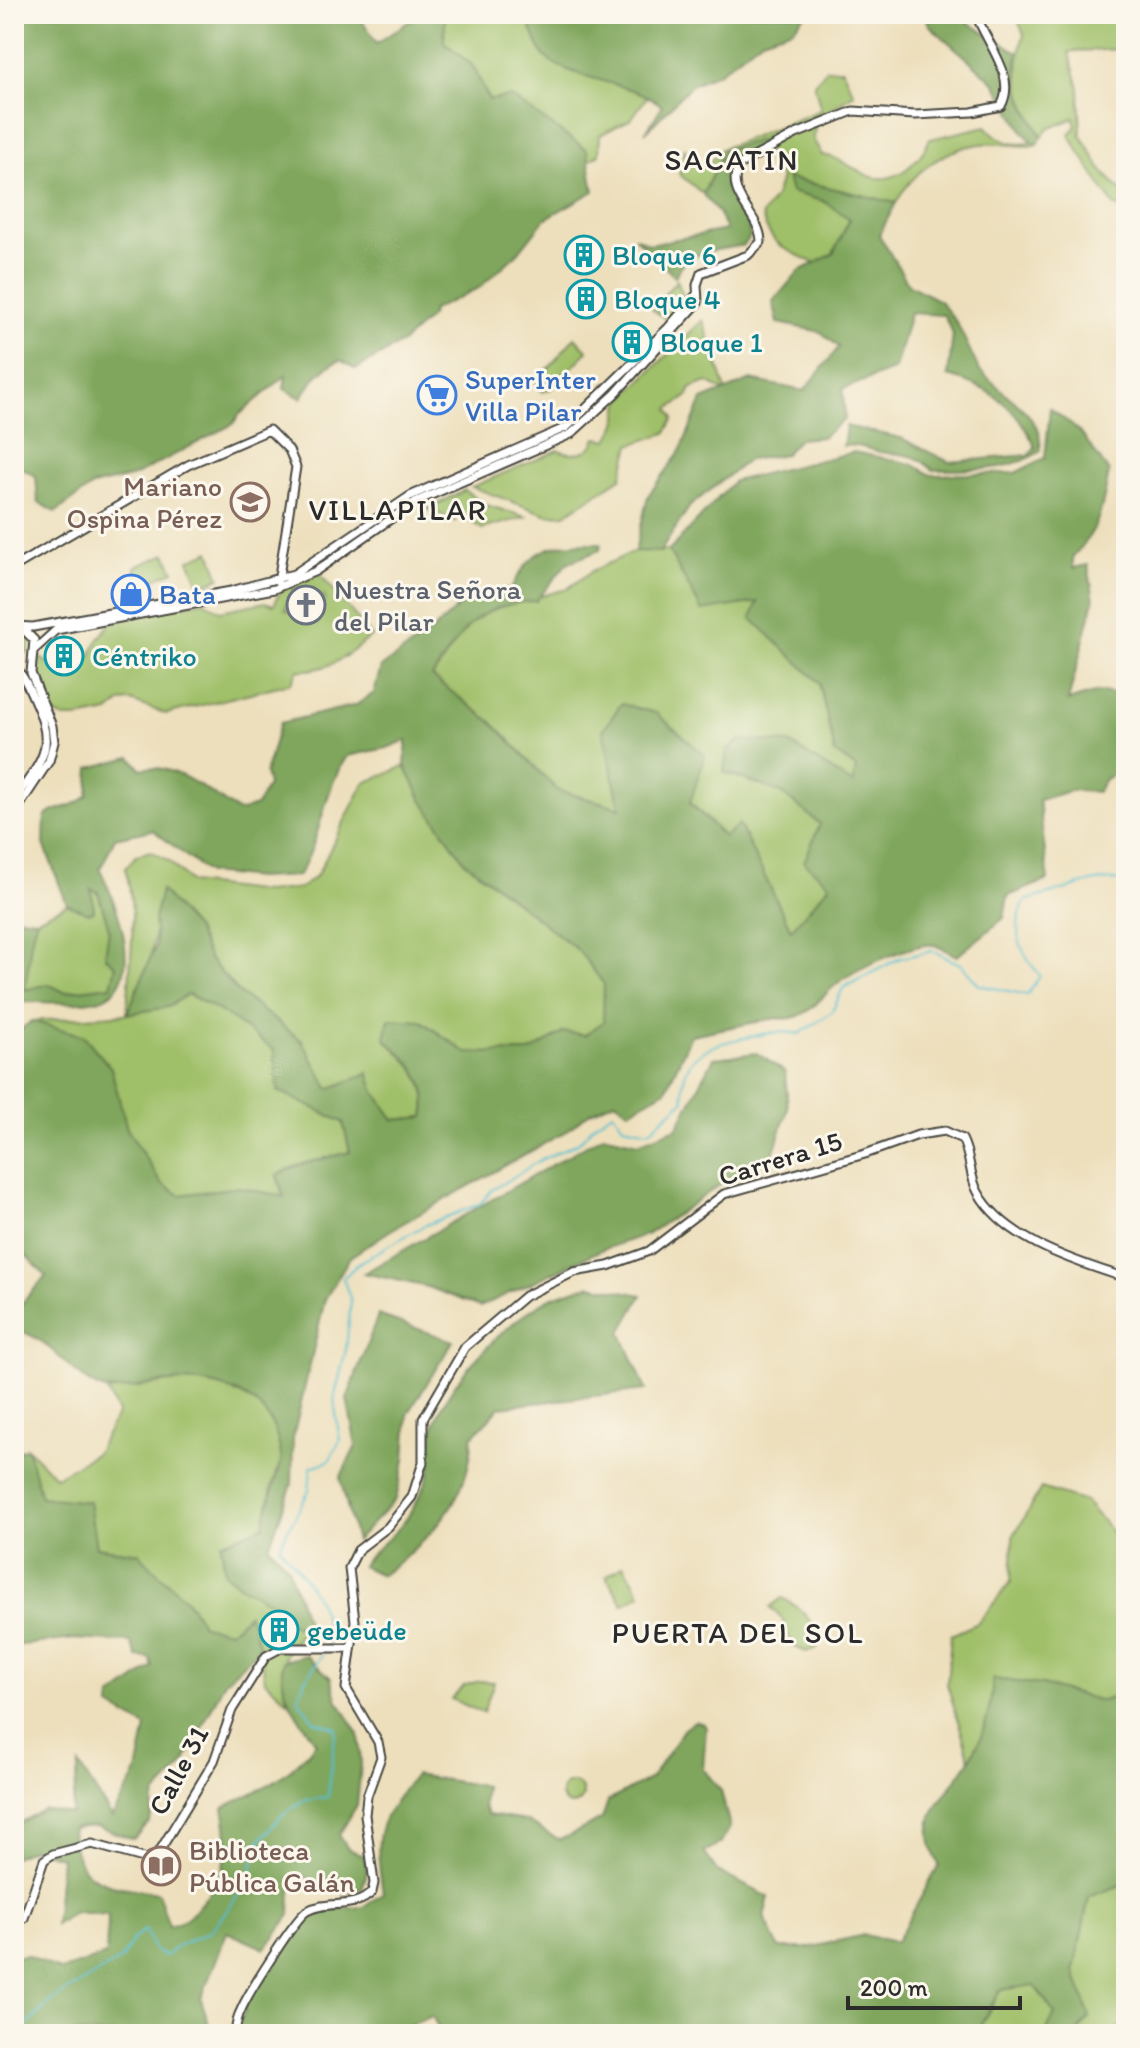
<svg xmlns="http://www.w3.org/2000/svg" width="1140" height="2048" font-family="Itim,sans-serif">
	<style>
		.green { fill: #9fbf67; stroke: #657549; stroke-width: 2; fill-rule: evenodd }
		.forest { fill: #7fa65c; stroke: #556844; stroke-width: 2 }
		.lines { fill: none; stroke-linecap: round; stroke-linejoin: round }
		.stream { stroke: #53bece; stroke-width: 2 }
		.secondary-casing { stroke: #484641; stroke-width: 11 }
		.secondary { stroke: #fff; stroke-width: 7 }
		.labels { text-anchor: middle; dominant-baseline: central; stroke-width: 6; stroke-linejoin: round; paint-order: stroke }
		.culture-label { font-size: 28px; fill: #0d838f; stroke: #fbf7ec; text-anchor: start }
		.shop-label { font-size: 28px; fill: #366cbe; stroke: #fbf7ec; text-anchor: start }
		.education-label { font-size: 28px; fill: #785e54; stroke: #fbf7ec; text-anchor: end }
		.worship-label { font-size: 28px; fill: #5b616d; stroke: #fbf7ec; text-anchor: start }
		.street-label { font-size: 28px; fill: #2b2b2b; stroke: #fbf7ec }
		.neighbourhood-label { font-size: 30px; letter-spacing: 2px; fill: #2b2b2b; stroke: #fbf7ec }
	</style>
	<rect width="100%" height="100%" fill="#fbf7ec"/>
	<filter id="ink" filterUnits="userSpaceOnUse"><feTurbulence type="fractalNoise" baseFrequency=".0125" numOctaves="2"/><feDisplacementMap in="SourceGraphic" scale="16" xChannelSelector="R" yChannelSelector="G"/><feConvolveMatrix kernelMatrix="1 2 1 2 8 2 1 2 1" color-interpolation-filters="sRGB"/></filter>
	<filter id="wash" filterUnits="userSpaceOnUse"><feTurbulence type="fractalNoise" baseFrequency=".006" numOctaves="4" result="noise"/><feDisplacementMap in="SourceGraphic" scale="32" xChannelSelector="R" yChannelSelector="G"/><feGaussianBlur stdDeviation="1.8" result="paint"/><feColorMatrix in="noise" values="0 0 0 0 0 0 0 0 0 0 0 0 0 0 0 0 0 1.4 0 .05"/><feComposite in="paint" operator="in"/></filter>
	<g filter="url(#wash)">
		<rect width="100%" height="100%" fill="#eddfbc"/>
		<path class="green" d="M445,14h79l20,42 31,16 74,22 -18,25 -31,16 -1,19 -10,7 -2,-11 -98,-50 -16,-34 -29,-24z
			M1015,14h111v32c-11,7 -41,2 -57,6l10,36 2,47 21,36 24,25v14l-12,-4 -45,-71 7,-8 -2,-9 -26,11 -6,8c-22,-40 -31,-58 -18,-103z
			M827,69h15l12,25 -37,24 -4,21 9,16c18,2 30,14 47,21 27,10 51,-15 61,-37l56,-13c13,16 28,21 48,16l2,4c-18,1 -38,-4 -56,-2 -36,5 -68,28 -84,59l-108,-25 3,14 32,9 27,18 -17,35 -16,10c-27,-12 -48,-18 -55,-49l13,-18 6,-19 -12,-16 -2,-24 -47,19 -17,37 -24,-20 6,-26 3,16 18,3 15,-18 100,-39 -7,-27z
			M677,280l10,26 -15,18 -20,-15z
			M703,320l24,73 -20,-11 -16,6 -4,9 -18,12 5,9 -8,15 -36,12 -9,33 -56,36 -17,1 -76,-28 86,-37c15,5 32,6 38,-12l12,2 9,-16 3,-23z
			M575,337l13,14 -36,37 -9,4 -7,-9z
			M465,490l18,14 43,13 -44,12 -24,-16 -3,8 -27,-12z
			M210,551l10,27 -20,8 -11,-26z
			M635,551h34l33,59 57,-8 -7,16 67,64 16,71 22,15 -4,16 -129,-13 58,22 38,31 10,61 -39,45 -52,-105 -15,12 -34,-35 -69,6 -64,-18 -64,-67 -61,-46 39,-57 24,-12 72,-19 25,-18z
			M166,554l8,17 -31,13 -8,-17z
			M314,567l58,69c-24,19 -42,36 -74,34l-7,13 -125,31 -35,-13 -10,1 -12,10 -31,6h-15l-13,-5 -16,-38v-20l24,13 23,6 17,-34 17,-23 89,-16 16,10 45,-9 9,3 8,-18zM296,586l29,12 -9,23 -31,-12z
			M14,631l9,2 7,8 -2,11 -14,7z
			M405,766l17,34 42,61 114,89 26,34v38l-19,13 -21,-3 -34,20 -63,1 -46,-32 -36,18c25,24 46,41 39,78l-30,3 -19,-28 -7,-19 -39,17 -27,-49 -64,-49 -29,-33 -13,-29 -35,-39c-9,39 -2,61 -25,98l32,18 19,-13c29,15 68,33 89,58 26,32 25,54 67,70l7,30 -51,13 -22,11 7,22 -45,-11 -59,8 -18,-11 -35,-55 -17,-61 -26,-32 -52,-15 95,-7c2,-50 12,-97 -2,-146l12,-13 14,-4 18,10 22,22 74,9 36,-4 16,-13 47,-92z
			M91,888l7,4 11,37 -4,27 11,10 -4,20 -48,6 -16,-8 -23,6 4,-50 8,-21 30,-15 22,9 5,-3z
			M192,1379l35,9 34,17 15,27 6,26 -10,28 -8,40 -43,17 4,30 16,13 35,19 18,21 14,1c-26,25 -33,41 -19,75l-24,-21 -5,-34 -12,-33 -18,17 -28,-6c-15,-34 -41,-43 -63,-72l-43,-6 -55,-50 -14,-49 29,29 40,-24 22,-40 -11,-22z
			M1041,1488l45,14 40,46v146l-24,7 -60,-16 -49,-6 -3,40 -20,41 -23,-76 4,-49 27,-12 33,-41 2,-45z
			M624,1565l17,29 -18,10 -17,-28z
			M782,1598c18,9 28,20 38,38l-3,12 -11,4 -14,-6 -9,-26 -13,-13z
			M479,1681l15,1 -11,31 -32,-14 12,-13z
			M561 1794a11 11 0 1 1 22 0a11 11 0 1 1-22 0Z
			M1126,1883v140l-18,11h-32l14,-17 -16,-47 15,-74z
			M1034,1985l21,29 -10,20h-69l24,-44z"/>
		<path class="forest" d="M14,14h344l19,29 40,-27 28,-2 -1,28 29,24 16,34 22,-3 76,53 7,41 -49,28 -27,34 -39,35 -47,22 -1,6 -29,27 -46,26 -16,-9c-20,9 -28,21 -39,38l-17,-9 2,-14 -47,40 -6,9 -99,52 -42,10 -36,26 -18,-10 -2,-26 -22,-12z
			M524,14h282l-13,15 -31,10 -42,33 -29,13 -46,48 17,-27c-25,-24 -102,-28 -119,-52 -9,-12 -10,-28 -19,-40z
			M925,14h41l1,8 52,31c-9,29 9,59 23,84l-6,9 -13,-14 -28,-49 -66,-58z
			M767,138l-4,7 -31,21c-5,26 17,45 18,71l-6,8c-24,6 -60,4 -69,32l-41,-40 16,7 76,-14 -7,-16 -16,-20 21,-44z
			M787,178l109,25 -17,32 30,50 31,16 17,22 22,47 48,43 12,18 2,20c-33,22 -70,18 -108,19 -22,-19 -27,-14 -53,-18 -14,-3 -22,-8 -37,-6l3,-20 55,12 48,24 80,-7 6,-8c-17,-40 -45,-60 -87,-71l5,-42 -9,-19 -34,-2 -15,56 -52,20 2,30 -23,18 -23,2 -14,15 -37,6 -58,46 -30,46 -25,-1 13,-55 32,-44 22,-52 49,-20 53,11 35,-44 -18,-15 -43,-9 -5,-21 26,-31 34,-17 17,-35 -27,-18 -32,-9z
			M1050,408l30,24 29,40c-6,33 -10,60 -36,84v12l15,-3 6,35 -26,101c20,-6 40,-17 58,1v66l-21,11 -8,13 -25,-2 -33,10 9,80 -40,16 -4,22 -47,38c-7,-3 -16,-9 -23,-11 -19,-3 -76,23 -92,35 -24,16 -32,43 -65,38l-86,17 -25,55 -37,21 -14,-10 -25,11 -25,20 -174,98 -41,27 -25,42 -32,139 -1,46 -23,62 19,21 20,60 -14,-1 -18,-21 -35,-19 -16,-13 -4,-30 43,-17c3,-23 13,-43 17,-65 1,-7 -2,-17 -4,-24 -13,-47 -68,-59 -111,-55 -14,1 -49,11 -61,8 -34,-11 -56,-56 -91,-60v-18l32,-36 -32,-33v-209l18,-13 52,15 27,32 16,61 35,55 18,11 59,-8 45,10 -7,-22 22,-10 51,-13 -7,-30 -65,-31 -4,-41 -52,-38 -34,-18 -20,13 -41,7 29,-69 -2,-26 7,-29 35,40 13,29 29,33 64,49 27,48 39,-16 7,19 19,28 30,-3c8,-37 -14,-55 -39,-78l4,-20 32,2 46,32 63,-1 34,-20 21,3 18,-13 1,-38 -26,-34 -114,-89 -42,-61 -17,-34 2,-26 -20,8 -40,8c-25,37 -25,83 -49,120l-41,2 -49,-5 -55,-43 -38,8 -15,31c14,30 46,103 7,127 -17,11 -72,5 -93,5v-84l23,2c-9,23 -7,47 -12,71l23,-6 16,8 47,-6 5,-20 -11,-10 4,-27 -11,-37 -7,-3 3,21 -5,3 -22,-9 -23,-60 1,-28c15,-10 30,-8 43,-21l2,-27 41,-11 10,12c33,-8 71,26 98,43l17,-6 12,-21 -3,-12 15,-50 76,-18 18,-12 7,-26 50,-35 40,-37 40,-6c23,-46 43,-45 90,-46l-1,7 -33,13 -31,38c-62,3 -73,30 -104,76l61,46 64,67 63,18 -17,-78 18,-26 35,9 49,42 -15,48 34,34 15,-13 52,106 39,-45 -26,-23 16,-38 -38,-31 -58,-21 3,-21 13,-11 49,3 64,41 3,-16 -21,-15 -16,-71 -68,-64 7,-16 -56,9 -33,-60 65,-70 120,-29 58,12 19,11 84,-2 30,-15z
			M757,1053l28,19 3,37 -16,48 -39,19 -85,58 -47,16 -121,57 -52,-20 -64,-14 240,-138 34,8 39,-15 37,-70z
			M591,1285l51,10 -21,37 25,58 -146,17 -28,30c-1,62 -43,103 -90,138l-21,-9c13,-17 31,-28 43,-44 8,-10 15,-25 21,-37 10,-20 3,-39 9,-59 14,-46 74,-106 117,-128 12,-6 27,-9 40,-13z
			M378,1315l75,26 -45,73 -3,46 -9,39 -40,42 -16,-63 16,-32 -9,-47z
			M27,1448l14,49 48,5 7,45 43,6c22,29 48,38 63,72l28,6 19,-17 11,34 -35,33 -43,86 -27,28 -5,27 -17,17 -36,-13 -25,2c2,61 39,56 86,65l11,33c18,-5 21,-11 34,-25 25,-30 28,-56 20,-93 42,-22 61,-26 93,-65 -17,-26 -39,-50 -33,-82l22,-6 26,23 7,23 21,33 2,31 -4,40 -18,30 9,14 16,6 3,17 -5,17 -18,4 -41,-17 -12,15 -1,24 -25,34 -38,-17 -26,67 11,35h-198v-77l13,-2 34,16 45,-16 2,-40 -33,-3 -20,13 6,-68 -28,-8 -19,8v-31l30,-17 27,5 8,-49 33,52 25,-45 9,-45 -36,-21 1,-9 42,-30 -3,-9 -13,-1 -6,-15 -57,-3 -60,7v-194z
			M993,1679l49,6 60,16 24,-7v189l-37,14 -15,73 16,47 -14,17h-31l10,-20 -21,-29 -34,5 -24,44h-534l-10,-18 -42,18h-146l-6,-8 17,-40 18,-18 32,-49 16,-9 43,-3 19,-14c-10,-60 -6,-70 32,-118l70,11 -2,19 5,10 38,6 34,19 42,-21 6,-18 43,-23 34,-51 10,-6 9,3 2,4 -3,41 18,22 9,36 -9,16 -17,9 14,20 51,25 -5,20 15,31h29l56,-13 32,7 43,-77c-27,-55 11,-67 33,-109 14,-27 19,-48 21,-77z"/>
		<g class="lines">
			<path class="stream" d="M327,1646c4,-35 -25,-75 -48,-100l30,-55 2,-24 18,-6 11,-20 -6,-41 12,-51 5,-48 -8,-23 17,-16 63,-36 57,-22 12,-14 50,-31 36,-16 18,-20 17,-11 10,14 26,5 35,-31c-7,-47 29,-57 66,-63 18,-4 30,-7 49,-3l33,-22 11,-24 57,-30 33,-7 29,14 17,20 48,10 13,-19c-20,-26 -30,-43 -15,-75l70,-20 31,-1
				M18,2034l34,-34 70,-41 11,-20 12,-9 10,21 11,5 11,-10 34,-15 38,-50 9,-38 24,-28 20,-14 26,-4 8,-69 -22,-7 -16,-22 6,-18 21,-30"/>
		</g>
	</g>
	<g filter="url(#ink)">
		<g class="lines">
			<g class="secondary-casing">
				<path id="secondary" d="M14,567l174,-102 81,-35 20,20 7,17 -18,115
					M14,626l19,1 198,-36 63,-17 116,-78 157,-69 101,-99 29,-34
					M34,650l22,-20 218,-41 42,-18 99,-69 156,-68 44,-40 83,-91 -1,-18 4,-12 47,-18 13,-13c0,-28 -38,-47 -22,-77l57,-31 57,-23 62,4 57,-3 29,-6c17,-30 -16,-64 -25,-92
					M14,665c10,11 16,25 22,39 21,46 4,58 -22,96
					M14,814l35,-53 5,-19 -2,-16 -21,-53 3,-33 -13,-13
					M14,1927l10,-9 20,-58 9,-6 39,-10 55,15 12,-7 55,-91 18,-51 34,-54 15,-8h70
					M235,2034c1,-8 2,-17 6,-24 6,-15 55,-93 66,-99 22,-12 47,0 65,-19l2,-9 -9,-68 2,-19 14,-39 -3,-15 -32,-54 9,-67 -6,-53 9,-18 30,-23 24,-30 11,-35v-43l42,-72 60,-51 49,-24 34,-6 41,-15 75,-57 141,-40 53,-19 27,-4 17,8c9,17 7,37 16,53 27,49 100,70 148,86"/>
			</g>
			<use href="#secondary" class="secondary"/>
		</g>
	</g>
	<defs>
		<g id="building-ring" transform="scale(2)"><circle r="9.5" fill="#fbf7ec" stroke="#0f9aa8" stroke-width="1.5"/><path d="M-4-6H4V6H1V3H-1V6H-4ZM-2.5-4.3h1.7v1.8h-1.7ZM.8-4.3h1.7v1.8H.8ZM-2.5-1h1.7V.8h-1.7ZM.8-1h1.7V.8H.8Z" fill="#0f9aa8"/></g>
		<g id="supermarket-ring" transform="scale(2)"><circle r="9.5" fill="#fbf7ec" stroke="#3f7fe0" stroke-width="1.5"/><path d="M-6-5.5h2.5l.6 2H6L4.5 2H-2.5L-4.4-4H-6ZM-1.5 3.2a1.3 1.3 0 1 0 .1 0ZM3 3.2a1.3 1.3 0 1 0 .1 0Z" fill="#3f7fe0"/></g>
		<g id="school-ring" transform="scale(2)"><circle r="9.5" fill="#fbf7ec" stroke="#8d6e63" stroke-width="1.5"/><path d="M0-5L7-2L0 1L-7-2ZM-4 1L0 2.5L4 1V4Q0 6-4 4Z" fill="#8d6e63"/></g>
		<g id="shop-ring" transform="scale(2)"><circle r="9.5" fill="#fbf7ec" stroke="#3f7fe0" stroke-width="1.5"/><path d="M-5-2.5h2.3a2.7 3.5 0 0 1 5.4 0H5L5.5 6h-11ZM-1.5-2.5h3a1.5 2.3 0 0 0-3 0Z" fill="#3f7fe0"/></g>
		<g id="church-ring" transform="scale(2)"><circle r="9.5" fill="#fbf7ec" stroke="#6b7280" stroke-width="1.5"/><path d="M-1.2-6h2.4v3.5h3.3v2.4h-3.3V6h-2.4V-.1h-3.3v-2.4h3.3Z" fill="#6b7280"/></g>
		<g id="library-ring" transform="scale(2)"><circle r="9.5" fill="#fbf7ec" stroke="#8d6e63" stroke-width="1.5"/><path d="M-6-4Q-3-5.5-.7-3.5V5Q-3 3-6 4ZM6-4Q3-5.5 .7-3.5V5Q3 3 6 4Z" fill="#8d6e63"/></g>
	</defs>
	<g fill-rule="evenodd">
		<use href="#building-ring" x="584" y="255"/>
		<use href="#building-ring" x="586" y="299"/>
		<use href="#building-ring" x="632" y="342"/>
		<use href="#supermarket-ring" x="437" y="395"/>
		<use href="#school-ring" x="250" y="502"/>
		<use href="#shop-ring" x="131" y="594"/>
		<use href="#church-ring" x="306" y="605"/>
		<use href="#building-ring" x="64" y="656"/>
		<use href="#building-ring" x="279" y="1630"/>
		<use href="#library-ring" x="161" y="1866"/>
	</g>
	<g class="labels">
		<g class="culture-label">
			<text x="612" y="255">Bloque 6</text>
			<text x="614" y="299">Bloque 4</text>
			<text x="660" y="342">Bloque 1</text>
			<text x="92" y="656">Céntriko</text>
			<text x="307" y="1630">gebeüde</text>
		</g>
		<g class="shop-label">
			<text x="465" y="379">SuperInter<tspan x="465" dy="32">Villa Pilar</tspan></text>
			<text x="159" y="594">Bata</text>
		</g>
		<g class="education-label">
			<text x="222" y="486">Mariano<tspan x="222" dy="32">Ospina Pérez</tspan></text>
			<text x="189" y="1850" text-anchor="start">Biblioteca<tspan x="189" dy="32">Pública Galán</tspan></text>
		</g>
		<g class="worship-label">
			<text x="334" y="589">Nuestra Señora<tspan x="334" dy="32">del Pilar</tspan></text>
		</g>
		<g class="street-label">
			<text transform="translate(780 1158) rotate(-17)">Carrera 15</text>
			<text transform="translate(178 1770) rotate(-62)">Calle 31</text>
		</g>
		<g class="neighbourhood-label">
			<text x="732" y="159">SACATIN</text>
			<text x="398" y="509">VILLAPILAR</text>
			<text x="738" y="1632">PUERTA DEL SOL</text>
		</g>
	</g>
	<rect width="1140" height="2048" fill="none" stroke="#fbf7ec" stroke-width="48"/>
	<path d="M848 1996v12h172v-12" fill="none" stroke="#2b2b2b" stroke-width="4"/>
	<text x="860" y="1996" font-size="24" fill="#2b2b2b" stroke="#fbf7ec" stroke-width="6" paint-order="stroke">200 m</text>
</svg>
